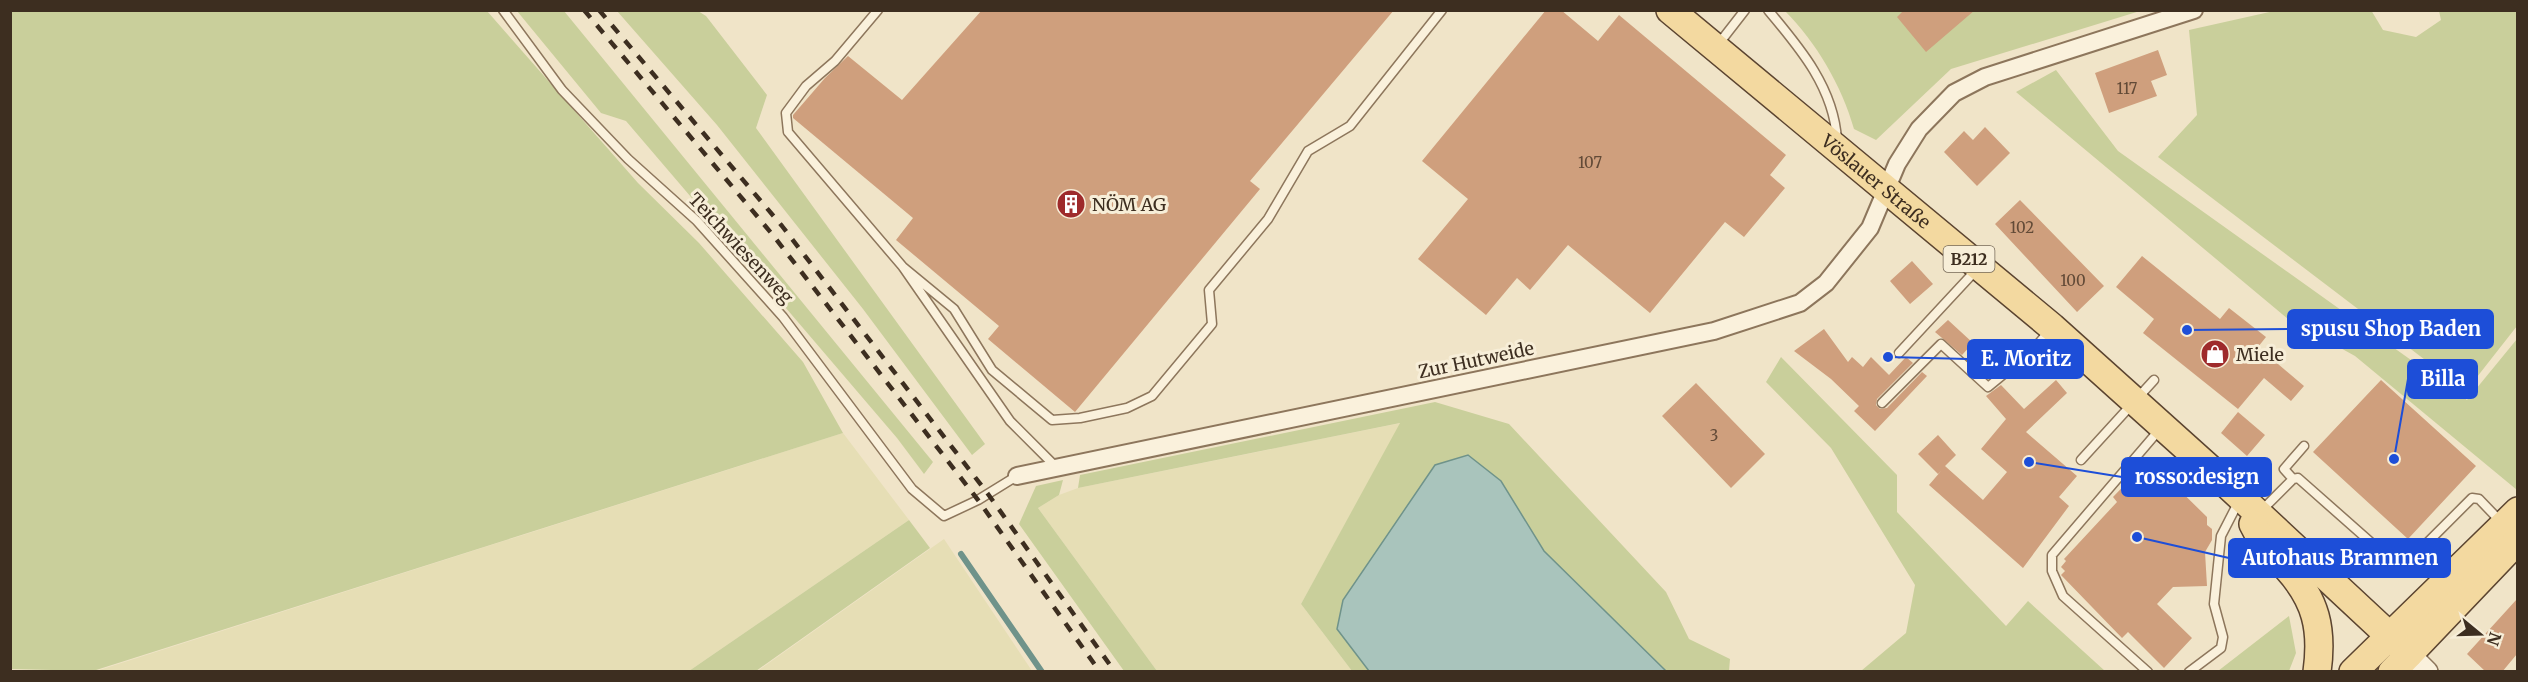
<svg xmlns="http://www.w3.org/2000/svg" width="2528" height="682" font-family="Merriweather,serif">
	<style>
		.farmland { fill: #e6deb5 }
		.green { fill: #c9cf9b }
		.water { fill: #a9c4bc; stroke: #6f938a; stroke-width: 1.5 }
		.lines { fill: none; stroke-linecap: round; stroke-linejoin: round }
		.stream { stroke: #6f938a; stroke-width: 6 }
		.building { fill: #cf9f7d }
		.service-casing { stroke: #8d765c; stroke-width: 11 }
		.minor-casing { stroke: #8d765c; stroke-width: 20 }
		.tertiary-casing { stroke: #8d765c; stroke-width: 24 }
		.primary-casing { stroke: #5b4430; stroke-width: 30 }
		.service { stroke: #faf1dc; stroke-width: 8 }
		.minor { stroke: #faf1dc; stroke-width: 16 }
		.tertiary { stroke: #faf1dc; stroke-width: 21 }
		.primary { stroke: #f3d9a0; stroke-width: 27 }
		.rail { stroke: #3d2e20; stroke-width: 4.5; stroke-dasharray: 10 10; stroke-linecap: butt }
		.labels { text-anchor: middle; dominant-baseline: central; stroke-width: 6; stroke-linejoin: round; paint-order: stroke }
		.number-label { font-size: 15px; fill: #624a37 }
		.shield { fill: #f7eed8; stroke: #756857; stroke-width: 1.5 }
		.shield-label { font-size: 16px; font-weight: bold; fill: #3d2e20 }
		.street-label { font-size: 18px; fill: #3d2e20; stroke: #f7eed8 }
		.poi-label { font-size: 18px; fill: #3d2e20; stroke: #f7eed8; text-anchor: start }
		.leader { fill: none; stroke: #1d4ed8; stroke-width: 2 }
		.callout-dot { fill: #1d4ed8; stroke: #f7eed8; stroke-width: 2 }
		.callout { fill: #1d4ed8; stroke: #1d4ed8; stroke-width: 2 }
		.callout-label { font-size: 20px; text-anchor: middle; font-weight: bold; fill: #fff }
	</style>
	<rect width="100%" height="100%" fill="#f0e4c8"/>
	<path class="farmland" d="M1401,423l-100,181 51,67h-195l-119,-163 21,-13 19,-7z
		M843,433l66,87 -220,151 -596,1z
		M944,539l88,132 -276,1z"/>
	<path class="green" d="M11,10l476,1 151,172 61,60 104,119 40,71 -750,238 -82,-2z
		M2371,10l12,20 33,7 25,-17 -2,-9h78v315l-51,65 -308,-234 39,-42 -8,-85 85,-19z
		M517,11h47l369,451 -9,12 -27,-36 -271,-317 -25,-8z
		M617,11h81l8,5 61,79 -11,33 229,316 -13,11 -109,-146 -146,-184z
		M1785,11h355l-189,58 -75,71 -22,-11c-12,-43 -38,-87 -69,-118z
		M2056,70l62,81 349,249 50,-61v151l-162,-134 -67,-37 -272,-227z
		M1781,357l116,118v37l109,114 22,-25 77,70h-244l45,-38 9,-48 -84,-137 -65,-66z
		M1435,402l74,22 157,168 23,47 41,20 -1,12h-63l-122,-120 -43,-70 -164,148 32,42h-17l-51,-67 99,-181 -322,65 2,-13z
		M1063,480l-4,15 -21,13 119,163h-33l-105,-147 17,-38z
		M909,520l21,28 -174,123h-67z
		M2289,616l7,37 -7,18h-71z"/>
	<path class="water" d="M1468,455l33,26 43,70 122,120h-297l-32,-42 6,-29 92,-135z"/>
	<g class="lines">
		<path class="stream" d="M961,554l81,118"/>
	</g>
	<path class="building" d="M982,10h412l-144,171 10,8 -185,223 -87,-73 11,-13 -103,-86 17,-22 -120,-100v-3l32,-37 23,-22 54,44z
		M1546,10h15l37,31 21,-26 167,140 -16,20 15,13 -41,49 -19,-15 -75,91 -82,-68 -38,45 -13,-12 -31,37 -68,-56 50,-60 -46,-38z
		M1904,10h71l-49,42 -29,-35z
		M2158,50l9,25 -16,6 6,15 -48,17 -14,-40z
		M1985,127l25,26 -33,33 -33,-34 20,-21 9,9z
		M2020,200l84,86 -27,26 -82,-88z
		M2142,256l78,63 9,-11 37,29 -8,10 46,39 -13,15 -27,-23 -26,31 -95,-76 11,-14 -38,-32z
		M1912,261l21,23 -23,20 -20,-23z
		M1948,320l25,23 -11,12 -27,-23z
		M1824,329l24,33 4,-5 11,10 8,-10 18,18 17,-18 7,6 -36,36 -1,6 4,4 7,-1 35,-36 5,4 -52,55 -21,-20 5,-5 -28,-27 -37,-28z
		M2056,380l11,13 -41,39 51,44 -18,21 10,9 -46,62 -94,-83 12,-14 -3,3 -20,-20 20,-19 18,20 -11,11 38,34 24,-28 -26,-23 25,-30 -20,-23 15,-11 23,24z
		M2381,380l95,86 -68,73 -95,-87z
		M1696,383l69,71 -34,34 -69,-72z
		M2238,412l27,23 -18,21 -26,-23z
		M2143,466l13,1 51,50v8l5,4v11l-7,12 2,34 -34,1 -16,17 35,34 -28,30 -36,-36 -6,6 -61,-63 4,-4 -4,-4 5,-6 -2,-2 53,-57 -4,-5z
		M2517,599v55l-15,18h-16l-19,-18z"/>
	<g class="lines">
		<g class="service-casing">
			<path id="service" d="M503,10l59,80 66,69 69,62 86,96 129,172 32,27 34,-16 39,-24
				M878,10l-43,51 -29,25 -20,27 2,19 115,135 107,154 48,48
				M1768,10c32,38 66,78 69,130
				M1717,46l28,-36
				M903,267l51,42 38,61 60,50 28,-2 47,-10 25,-12 60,-72 -3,-34 59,-71 40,-68 42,-25 92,-116
				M1899,353l78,-84
				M1882,403l59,-59 47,43 45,-37 17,-20
				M2081,460l73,-80
				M2293,479l-9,-10 20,-23
				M2261,511l32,-32 5,-1 103,91 71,-71 7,1 23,24
				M2148,672l-85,-76 -11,-25v-16l108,-126
				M2189,672l32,-24 2,-11 -9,-33 7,-68 18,-35"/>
		</g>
		<g class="minor-casing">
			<path id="minor" d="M1017,476l697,-145 86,-28 26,-20 44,-55 27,-64 22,-35 35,-36 31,-16 209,-67"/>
		</g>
		<g class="tertiary-casing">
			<path id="tertiary" d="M2409,654l18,18"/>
		</g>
		<g class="primary-casing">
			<g id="primary">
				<path id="s1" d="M1670,10l382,317 167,150 190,177"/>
				<path d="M2253,524c8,18 21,29 34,44 29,32 36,61 30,104"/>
				<path d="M2353,672l165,-161"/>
				<path d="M2392,672l126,-132"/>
			</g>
		</g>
		<use href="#service" class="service"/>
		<use href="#minor" class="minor"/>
		<use href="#tertiary" class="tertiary"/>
		<use href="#primary" class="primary"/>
		<path class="rail" d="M584,10l188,224 206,266 122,172
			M599,10l183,216 206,268 127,178"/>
	</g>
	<defs>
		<g id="building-disc" transform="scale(1.5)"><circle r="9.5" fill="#9e2a2b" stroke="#f7eed8"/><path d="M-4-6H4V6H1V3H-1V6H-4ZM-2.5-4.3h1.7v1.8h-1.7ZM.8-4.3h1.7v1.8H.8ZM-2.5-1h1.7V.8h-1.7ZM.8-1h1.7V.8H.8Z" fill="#fff"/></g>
		<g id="shop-disc" transform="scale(1.5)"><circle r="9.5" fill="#9e2a2b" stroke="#f7eed8"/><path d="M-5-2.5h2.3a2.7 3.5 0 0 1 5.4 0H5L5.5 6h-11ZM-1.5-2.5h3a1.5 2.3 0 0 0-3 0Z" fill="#fff"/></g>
	</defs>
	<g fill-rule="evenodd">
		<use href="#building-disc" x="1071" y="204"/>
		<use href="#shop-disc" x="2215" y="354"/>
	</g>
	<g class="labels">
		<g class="number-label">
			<text x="2127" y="88">117</text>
			<text x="1590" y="162">107</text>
			<text x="2022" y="227">102</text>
			<text x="2073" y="280">100</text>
			<text x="1714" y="435">3</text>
		</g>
		<rect class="shield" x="1943.5" y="246" width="51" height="26" rx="4.5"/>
		<g class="shield-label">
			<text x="1969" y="259">B212</text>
		</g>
		<g class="street-label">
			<text stroke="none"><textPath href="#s1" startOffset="268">Vöslauer Straße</textPath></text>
			<text transform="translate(741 248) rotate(47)">Teichwiesenweg</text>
			<text transform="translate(1476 360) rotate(-12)">Zur Hutweide</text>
		</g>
		<g class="poi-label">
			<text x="1092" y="204">NÖM AG</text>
			<text x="2236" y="354">Miele</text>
		</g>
	</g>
	<path class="leader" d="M2187 330L2288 329M1888 357L1968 359M2394 459L2408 379M2029 462L2122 477M2137 537L2229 558"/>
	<g class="callout-dot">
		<circle cx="2187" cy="330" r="6"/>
		<circle cx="1888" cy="357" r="6"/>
		<circle cx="2394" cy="459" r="6"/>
		<circle cx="2029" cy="462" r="6"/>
		<circle cx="2137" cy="537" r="6"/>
	</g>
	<g class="callout">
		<rect x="2288" y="310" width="205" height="38" rx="6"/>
		<rect x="1968" y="340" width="115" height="38" rx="6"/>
		<rect x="2408" y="360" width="69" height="38" rx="6"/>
		<rect x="2122" y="458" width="149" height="38" rx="6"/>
		<rect x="2229" y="539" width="221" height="38" rx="6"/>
	</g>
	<g class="callout-label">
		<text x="2391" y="336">spusu Shop Baden</text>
		<text x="2026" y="366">E. Moritz</text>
		<text x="2443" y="386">Billa</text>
		<text x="2197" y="484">rosso:design</text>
		<text x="2340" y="565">Autohaus Brammen</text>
	</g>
	<rect width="2528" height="682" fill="none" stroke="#3d2e20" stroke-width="24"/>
	<g transform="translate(2480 634) rotate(109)" stroke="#f7eed8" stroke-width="4.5" paint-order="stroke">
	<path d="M0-4.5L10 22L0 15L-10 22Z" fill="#3d2e20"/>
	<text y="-9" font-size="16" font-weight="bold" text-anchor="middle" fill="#3d2e20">N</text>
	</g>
</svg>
